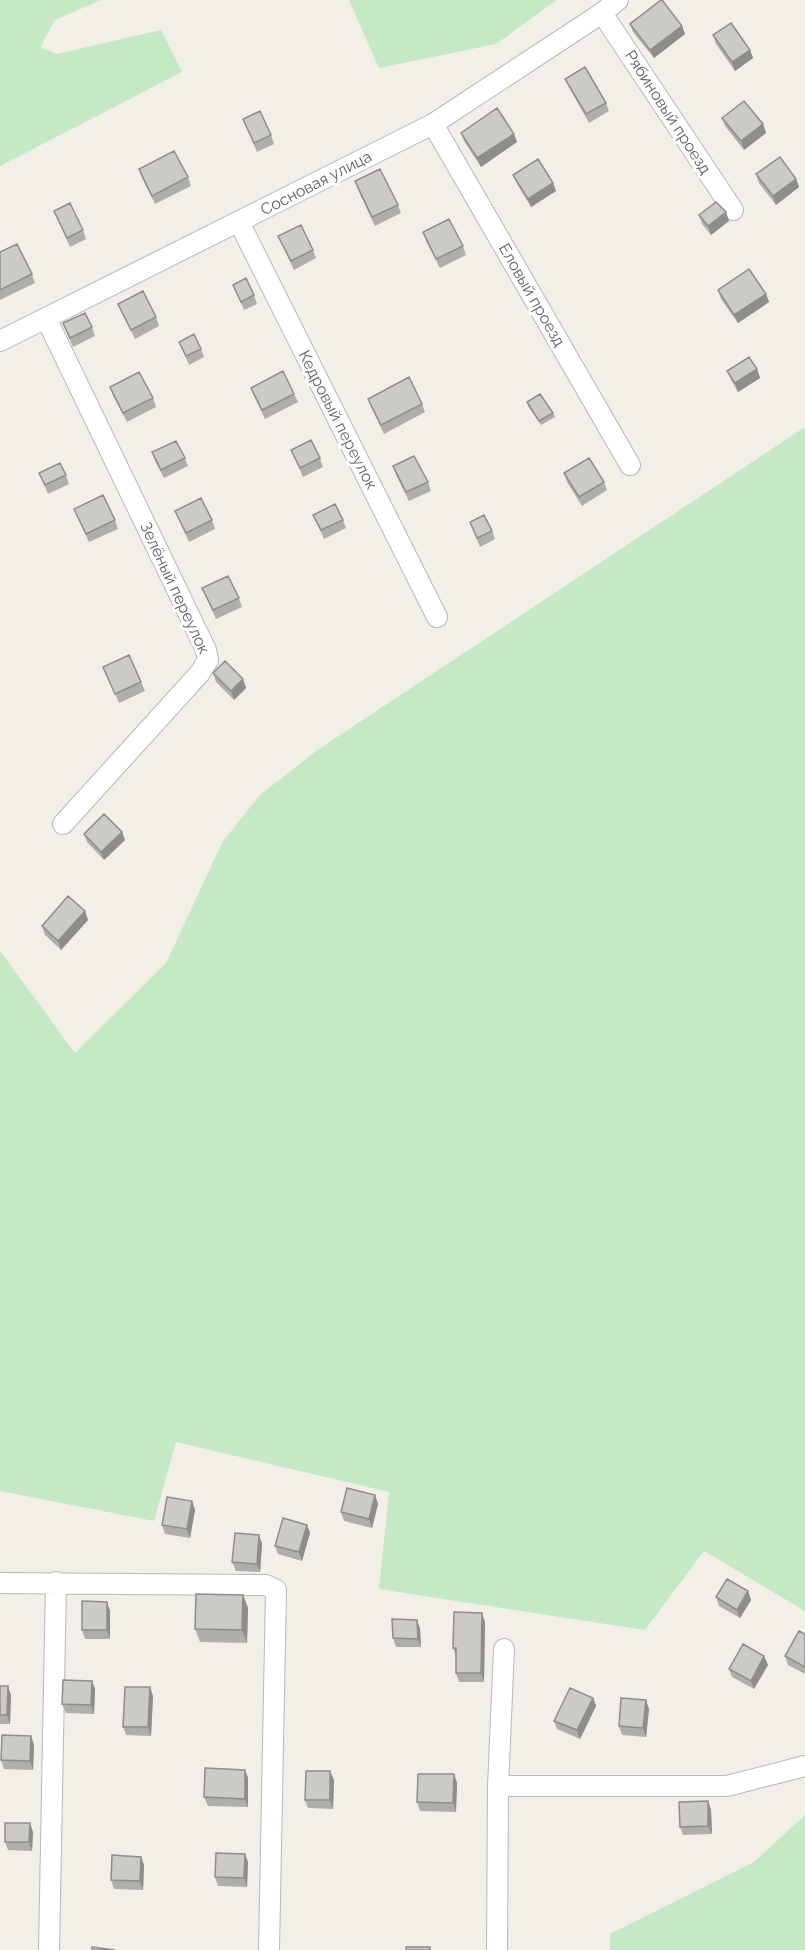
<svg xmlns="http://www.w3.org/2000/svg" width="805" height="1950" font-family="Raleway,sans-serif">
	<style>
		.green { fill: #c5e8c5 }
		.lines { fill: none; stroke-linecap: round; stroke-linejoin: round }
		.minor-casing { stroke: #b5b8bc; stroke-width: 22 }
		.minor { stroke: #fff; stroke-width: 20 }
		.wall { fill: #afaea9 }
		.shaded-wall { fill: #8f8d8a }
		.building { fill: #cccac5; stroke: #8f8d8a; stroke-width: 1.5 }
		.labels { text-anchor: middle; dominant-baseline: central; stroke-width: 6; stroke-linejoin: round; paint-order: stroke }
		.street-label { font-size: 16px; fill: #5f6368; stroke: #fff }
	</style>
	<rect width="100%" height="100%" fill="#f1efe8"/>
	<path class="green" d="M0,0h101l-46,20 -15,27 17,7 104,-24 21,42 -182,94z
		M349,0h208l-61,44 -117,24z
		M805,427v1184l-101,-60 -59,79 -266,-41 10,-97 -213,-50 -22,79 -154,-30v-540l75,102 91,-90 57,-122 37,-46 56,-44z
		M805,1815v135h-195v-16l144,-72z"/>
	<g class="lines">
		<g class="minor-casing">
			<path id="minor" d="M602,13l131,197
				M433,124l197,341
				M239,222l198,395
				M46,318l160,332 2,10 -8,13 -137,151
				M0,341l433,-217 169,-111 16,-13
				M0,1583l266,2 10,5 -7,360
				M498,1786h229l78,-20
				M49,1950l7,-368
				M497,1950l1,-164 6,-137"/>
		</g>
		<use href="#minor" class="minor"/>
	</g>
	<path class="wall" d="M630,24l52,2 3,8 -31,24 -21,-26z
		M713,35l37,15 3,8 -18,13 -19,-27z
		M565,79l41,24 3,8 -20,12 -20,-36z
		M722,118l41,6 3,9 -22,17 -19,-24z
		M243,119l28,16 3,9 -17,8z
		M461,133l56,9 -36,25 -17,-26z
		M139,169l49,8 3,9 -36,18 -13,-26z
		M756,174l40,5 3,8 -23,18 -17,-22z
		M513,175l40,8 3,8 -25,16 -14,-23z
		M355,181l43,24 3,8 -26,13 -17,-36z
		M54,211l29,19 3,9 -16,8z
		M726,212l3,9 -18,14 -9,-11 -3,-9z
		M423,232l40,14 3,9 -26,13 -14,-27z
		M278,236l35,14 3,8 -22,12z
		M0,252l32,22 3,9 -35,17z
		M233,285l21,10 3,9 -13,6z
		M718,290l48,4 3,8 -31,21 -17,-24z
		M118,304l38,13 3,9 -24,13 -13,-27z
		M63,323l29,4 3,9 -22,11z
		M179,342l22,7 3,8 -15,8z
		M757,369l3,9 -22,14 -7,-12 -4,-9z
		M110,387l43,11 3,9 -29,15 -14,-26z
		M251,388l43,6 4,8 -33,17 -11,-23z
		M368,399l54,5 3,8 -41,22 -13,-27z
		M527,402l26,11 2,4 -14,8 -13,-19z
		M291,450l29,8 3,9 -20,10z
		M152,452l33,6 3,8 -24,12 -9,-17z
		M393,466l35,16 3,9 -22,10 -13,-26z
		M39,473l27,2 3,9 -21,10z
		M564,473l40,9 3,8 -25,16 -15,-24z
		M74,509l41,11 3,9 -29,13z
		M175,511l37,9 3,9 -26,13z
		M313,515l30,5 3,8 -22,11z
		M470,522l22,9 3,8 -15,8z
		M202,588l37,10 3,9 -26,12z
		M103,667l38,15 4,9 -26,12z
		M213,673l30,6 3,9 -12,12 -18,-18z
		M122,832l3,8 -21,20 -17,-18 -3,-8z
		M85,911l3,9 -27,30 -16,-15 -3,-9z
		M375,1495l3,9 -6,24 -28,-7 -3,-9z
		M192,1501l3,9 -5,28 -25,-4 -3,-9z
		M307,1525l3,8 -8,28 -24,-7 -3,-8z
		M259,1535l3,9 -2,28 -24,-1 -4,-9z
		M748,1591l3,9 -11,18 -21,-12 -3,-9z
		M243,1595l5,13 -1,35 -47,-1 -5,-13z
		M107,1602l3,9v28h-25l-3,-9z
		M417,1620l3,9 1,18h-25l-3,-9z
		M485,1622l-1,60h-25l-3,-9v-17l-3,-8z
		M805,1634v40l-17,-9 -3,-9z
		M764,1656l4,9 -14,24 -22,-12 -3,-8z
		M92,1681l3,8 -1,25 -28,-1 -4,-9z
		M0,1686l11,9 -1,29h-10z
		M150,1687l3,9 -2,40 -25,-1 -3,-8z
		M593,1698l3,8 -16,33 -23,-10 -3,-8z
		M649,1709l-3,28 -24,-2 -3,-9z
		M31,1736l3,9 -1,25 -29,-1 -3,-9z
		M245,1770l3,8v29l-40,-1 -4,-9z
		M454,1774l3,9 -1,29 -36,-1 -3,-9z
		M334,1780l-1,29 -25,-1 -3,-8z
		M708,1801l3,9 1,24 -29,1 -3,-8z
		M30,1823l3,9 -1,19 -24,-1 -3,-8z
		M141,1857l3,8 -1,25 -29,-1 -3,-9z
		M248,1862l-1,25 -29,-1 -3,-9z"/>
	<path class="shaded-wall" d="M682,26l3,8 -31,24 -4,-8z
		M750,50l3,8 -18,13 -3,-9z
		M763,124l3,9 -22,17 -3,-9z
		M514,134l3,8 -36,25 -4,-9z
		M796,179l3,8 -23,18 -3,-9z
		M553,183l3,8 -25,16 -3,-8z
		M726,212l3,9 -18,14 -3,-9z
		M766,294l3,8 -31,21 -4,-8z
		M757,369l3,9 -22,14 -3,-9z
		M243,679l3,9 -12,12 -3,-9z
		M122,832l3,8 -21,20 -3,-8z
		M85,911l3,9 -27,30 -3,-9z
		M375,1495l3,9 -6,24 -3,-9z
		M192,1501l3,9 -5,28 -3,-9z
		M307,1525l3,8 -8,28 -3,-9z
		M259,1535l3,9 -2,28 -3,-8z
		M748,1591l3,9 -11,18 -3,-8z
		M243,1595l5,13 -1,35 -5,-13z
		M107,1602l3,9v28l-3,-9z
		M482,1613l3,9 -1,60 -3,-9z
		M417,1620l3,9 1,18 -3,-8z
		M764,1656l4,9 -14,24 -3,-8z
		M92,1681l3,8 -1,25 -3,-9z
		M8,1686l3,9 -1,29 -3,-9z
		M150,1687l3,9 -2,40 -3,-9z
		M593,1698l3,8 -16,33 -3,-9z
		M646,1700l3,9 -3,28 -3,-9z
		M31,1736l3,9 -1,25 -3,-9z
		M245,1770l3,8v29l-3,-8z
		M330,1771l4,9 -1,29 -3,-9z
		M454,1774l3,9 -1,29 -3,-9z
		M708,1801l3,9 1,24 -4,-8z
		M30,1823l3,9 -1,19 -3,-9z
		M245,1854l3,8 -1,25 -3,-9z
		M141,1857l3,8 -1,25 -3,-9z"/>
	<path class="building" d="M661,0h1l20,26 -32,24 -20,-26z
		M731,23l19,27 -18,12 -19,-27z
		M585,67l21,36 -20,11 -21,-35z
		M744,101l19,23 -22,17 -19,-23z
		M497,108l17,26 -37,24 -16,-25z
		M260,111l11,24 -17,8 -11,-24z
		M174,151l14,26 -36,19 -13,-27z
		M780,157l16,22 -23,17 -17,-22z
		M538,159l15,24 -25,16 -15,-24z
		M380,169l18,36 -26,12 -17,-36z
		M716,202l10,10 -18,14 -9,-11z
		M70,203l13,27 -16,8 -13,-27z
		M449,219l14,27 -27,13 -13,-27z
		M301,225l12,25 -22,11 -13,-25z
		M17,244l15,30 -32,16v-38z
		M749,269l17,25 -32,21 -16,-25z
		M246,278l8,17 -13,7 -8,-17z
		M143,291l13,26 -25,13 -13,-26z
		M85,313l7,14 -22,11 -7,-15z
		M194,334l7,15 -15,7 -7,-14z
		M749,357l8,12 -22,14 -8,-12z
		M283,371l11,23 -32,16 -11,-22z
		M139,372l14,26 -30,15 -13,-26z
		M409,377l13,27 -41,21 -13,-26z
		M540,394l13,19 -14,8 -12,-19z
		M311,440l9,18 -20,10 -9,-18z
		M176,441l9,17 -24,12 -9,-18z
		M414,456l14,26 -22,10 -13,-26z
		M589,458l15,24 -25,15 -15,-24z
		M60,463l6,12 -21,10 -6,-12z
		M103,495l12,25 -29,14 -12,-25z
		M201,498l11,22 -26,13 -11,-22z
		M335,504l8,16 -22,10 -8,-15z
		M484,515l8,16 -15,7 -7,-16z
		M228,576l11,22 -26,12 -11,-22z
		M129,655l12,27 -26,12 -12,-27z
		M225,661l18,18 -12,12 -18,-18z
		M104,814l18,18 -21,20 -17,-18z
		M68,896l17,15 -27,30 -16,-15z
		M347,1488l28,7 -6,24 -28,-7z
		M167,1497l25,4 -5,28 -25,-4z
		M283,1518l24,7 -8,27 -24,-6z
		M235,1533l24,2 -2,29 -25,-2z
		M727,1579l21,12 -11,19 -21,-13z
		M196,1594l47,1 -1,35 -47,-1z
		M82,1601l25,1v28h-25z
		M454,1612l28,1 -1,60h-25v-25h-3z
		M392,1619l25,1 1,19 -25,-1z
		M799,1631l6,3v33l-20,-11z
		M743,1644l21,12 -13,25 -22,-12z
		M63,1680l29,1 -1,24 -29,-1z
		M0,1686h8l-1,29h-7z
		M125,1687h25l-2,40h-25z
		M570,1688l23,10 -16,32 -23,-9z
		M621,1698l25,2 -3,28 -24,-2z
		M2,1735l29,1 -1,25 -29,-1z
		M205,1768l40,2v29l-41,-2z
		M306,1771h24v29h-25z
		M418,1774h36l-1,29 -36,-1z
		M708,1801v25l-28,1 -1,-25z
		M5,1823h25l-1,19h-24z
		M216,1853l29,1 -1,24 -29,-1z
		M112,1855l29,2 -1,24 -29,-1z
		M92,1947l23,3h-23z
		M406,1947h24v3h-24z"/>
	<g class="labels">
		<g class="street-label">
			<text transform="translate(668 112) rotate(57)">Рябиновый проезд</text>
			<text transform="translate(316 183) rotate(-27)">Сосновая улица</text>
			<text transform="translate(532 295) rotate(60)">Еловый проезд</text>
			<text transform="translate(338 420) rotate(63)">Кедровый переулок</text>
			<text transform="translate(175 588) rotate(65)">Зелёный переулок</text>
		</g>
	</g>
</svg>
